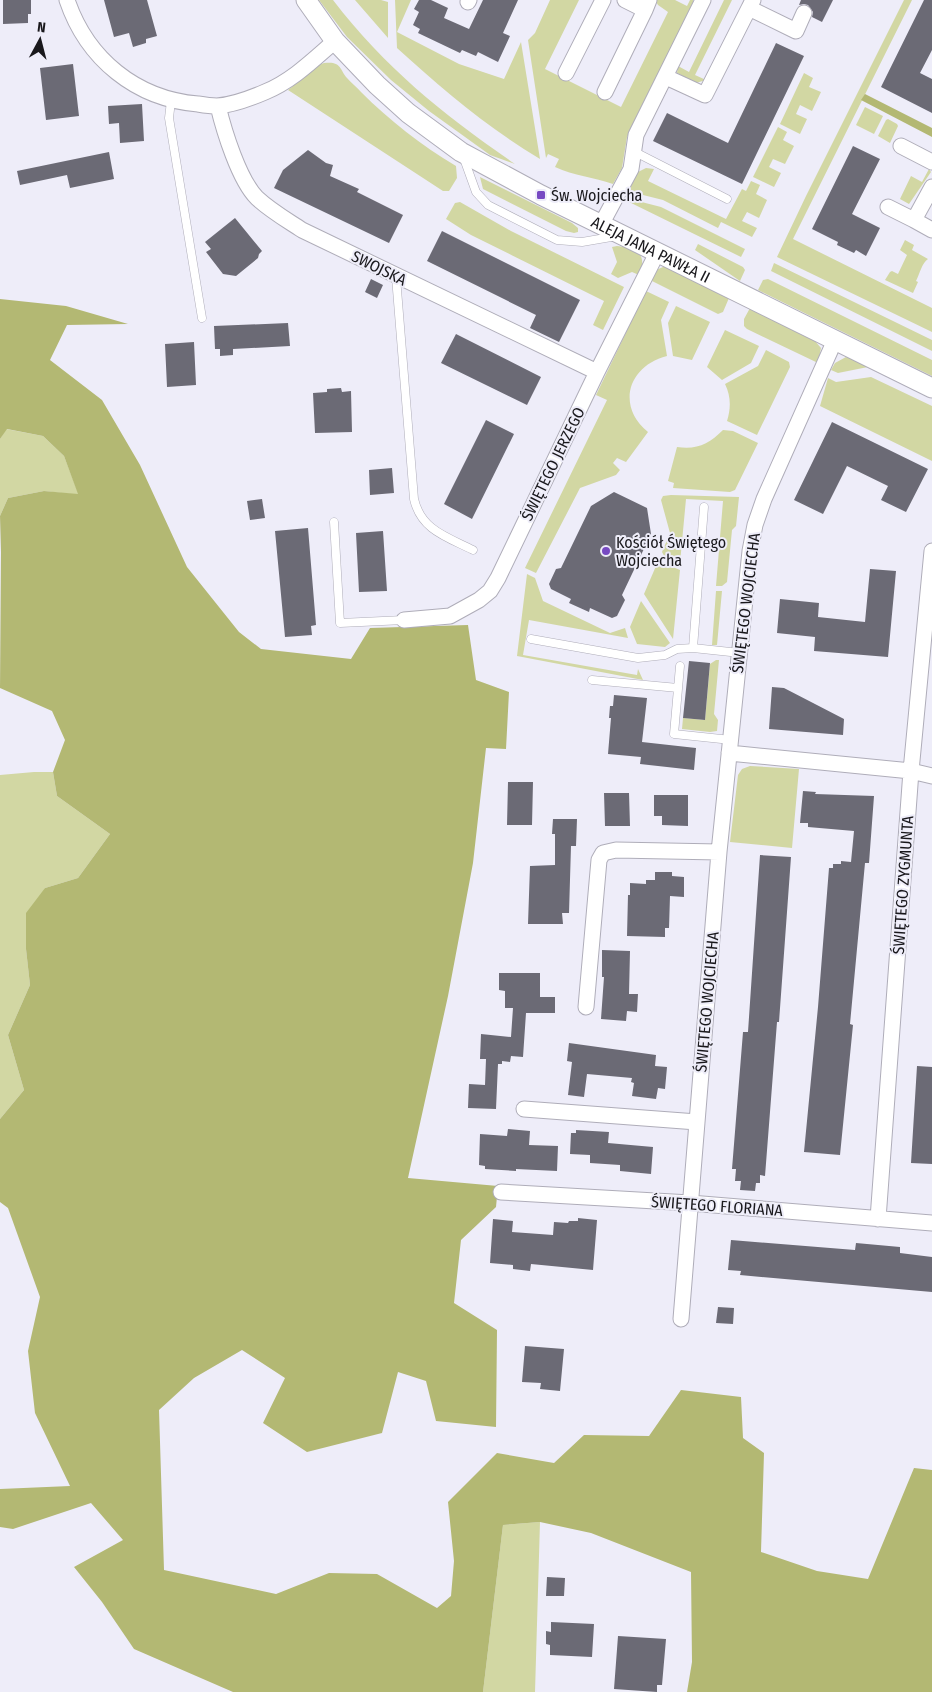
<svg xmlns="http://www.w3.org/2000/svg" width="932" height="1692" font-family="'Fira Sans Condensed',sans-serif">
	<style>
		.green { fill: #d2d7a3 }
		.forest { fill: #b3b873 }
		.building { fill: #6b6a75 }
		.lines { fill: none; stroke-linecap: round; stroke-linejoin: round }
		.service-casing { stroke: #afadb9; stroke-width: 9 }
		.minor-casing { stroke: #afadb9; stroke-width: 17 }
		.tertiary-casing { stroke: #afadb9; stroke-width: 21 }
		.service { stroke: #fff; stroke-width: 8 }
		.minor { stroke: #fff; stroke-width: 15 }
		.tertiary { stroke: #fff; stroke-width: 19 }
		.poi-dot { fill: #774ac2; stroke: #eeedf9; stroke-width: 2 }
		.labels { text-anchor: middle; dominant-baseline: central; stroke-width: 4; stroke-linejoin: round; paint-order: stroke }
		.poi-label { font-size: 16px; fill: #19181c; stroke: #eeedf9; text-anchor: start }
		.street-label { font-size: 16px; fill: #19181c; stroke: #eeedf9 }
	</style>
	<rect width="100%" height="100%" fill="#eeedf9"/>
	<path class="green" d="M319,0h14c53,69 111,115 182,164l-25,-9 -61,-44 -38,-31 -44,-43z
		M355,0h26l7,2v36z
		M395,0h16l-14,32 62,32 45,15 17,-37 19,117c-52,-31 -99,-71 -143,-111z
		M550,0h29l-34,69 76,38 47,-95 -10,-7 -3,-5h20l12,6 3,-6h3v7l-66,130 -5,31 -9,16c-19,-7 -39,-8 -58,-17l4,-8 -11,-5 -2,4 -18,-118 7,-7z
		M724,0h8l-37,75 11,5 -10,3 -19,-10 1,-7 11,6z
		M904,0h8l-119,239 139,69v24l-155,-75 29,-61z
		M324,63c17,-2 15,5 23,15 4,5 10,9 14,14 29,29 60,53 95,74l1,12 -8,13h-6l-155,-101 31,-25z
		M804,73l9,5 -4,9 12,5 -9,19 -12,-6 -4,9 11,5 -7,15 -20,-10z
		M865,107l18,9 -9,18 -18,-9z
		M888,119l9,5 1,2 -8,17 -12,-7 8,-16z
		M778,127l9,5 -4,8 11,6 -9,18 -12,-5 -4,8 12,6 -7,14 -21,-10z
		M646,168l8,1 -6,12 78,38 16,-30 4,2 5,-10 9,4 -4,9 11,6 -8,18 -12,-6 -5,9 15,7 -5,9 -31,-15 -3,6 -55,-28 -32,-8 -2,-2 9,-18z
		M929,169l2,3 -22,32 -9,-5 11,-23 11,6z
		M480,177l92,46 6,5v4l-4,1 -8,-2 -83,-42z
		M626,198l35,9 84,42 -4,8 -116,-57z
		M460,202l51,29 113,56 -21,43 -10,-5 11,-24 -133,-66 -25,-16 9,-16z
		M905,240l9,5 -2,5 16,9c-6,4 -8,14 -12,22l2,1 -5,11 -28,-13 5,-8 2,-1 6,3 9,-19 -7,-5z
		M698,244l45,23 2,3 -5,11 -45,-31z
		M617,246c20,2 31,8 22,29l-7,-3 -14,6 -7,-4 6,-12 -5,-15z
		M774,263l158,77v11l-161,-80z
		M663,267h4l62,31 -6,14 -5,2 -66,-33 4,-11z
		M768,279l164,81v16l-174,-86 5,-10z
		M646,291l23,11 -8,18 6,36c-39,10 -51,50 -19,76l-22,30 -9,-4 -4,5 7,7 -4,5 -36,13 -44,85 -11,-5 82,-168 -11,-5z
		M676,306l34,16 -18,38 -19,-4 -5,-33z
		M750,308l65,33 6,7 -3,15 -71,-34 -3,-3v-7z
		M725,330l34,16 -8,17 -29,17 -15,-13z
		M766,350l23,12 1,5 -33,68 -30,-14c4,-13 4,-25 -2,-37l33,-18z
		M846,357l6,2 16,8 -30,6 -7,-3 4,-7z
		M871,377l61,29v55l-112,-55 8,-28 8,4z
		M6,429l37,7 21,20 15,39 -35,-4 -36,7 -8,18v-77z
		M723,430l10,1 25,12 -23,47 -5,2 -57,-4 1,-5 -6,-2 9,-34c20,3 32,-3 46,-17z
		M671,495l68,2 -3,29 -4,4 -5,52 -5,4h-6l7,-85 -37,-2 -6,64c-8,0 -15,-4 -18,-11l8,-19 -9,-33 2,-4z
		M663,563l17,7 -7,69 -29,-45 12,-28z
		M527,574l8,4 8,23 67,32 15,-5 3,10 -99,-18 -6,35 114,20 1,-6 5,11 -126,-24z
		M716,591h6l-5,54h-5z
		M641,601l29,42 -5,4 -28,-3 -7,-17z
		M716,660h3l-5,54 4,6 -1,11 -7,1 -28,-3 1,-11 22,2 5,-56z
		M750,766l49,3 -7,79 -62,-6 8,-67 4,-6z
		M34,772h19l4,24 53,38 -32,44 -33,10 -19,61 4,36 -22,50 16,55 -24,29v-344z
		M540,1522l-5,170h-52l20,-167z"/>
	<path class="forest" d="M865,94l67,34v9l-71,-37z
		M0,299l66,7 62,18 -61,1 -17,35 52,40 38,65 47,102 52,65 22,17 90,10 19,-31 98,-3 8,55 33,12 -3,57 -20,-1 -13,115 -25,133 -40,182 90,8 -2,21 -35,33 -7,63 43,27 -1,97 -60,-6 -10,-40 -28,-9 -16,61 -75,19 -44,-29 22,-45 -43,-28 -48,28 -35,32 5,160 112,24 53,-21 48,1 60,34 14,-12 3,-35 -6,-59 49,-49 57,10 30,-28 65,1 32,-46 60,7 2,41 21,15 -3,99 56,19 51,8 46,-111 18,2v222h-245l5,-30 -1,-90 -100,-39 -51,-11 -37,3 -20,167h-250l-99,-43 -32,-47 -28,-35 49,-27 -32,-37 -78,26 -13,-2v-38l70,-3 -35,-73 -7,-62 12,-54 -32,-89 -8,-6v-83l24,-29 -16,-55 22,-50 -4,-36v-36l19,-25 33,-10 32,-44 -53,-38 -4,-24 12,-32 -13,-29 -52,-23 1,-136 -1,-36 8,-18 36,-7 34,3 -14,-38 -21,-20 -36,-7 -7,10z"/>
	<path class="building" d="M3,0h28v14h-3v9l-25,1z
		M104,0h43l10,36 -11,3v4l-13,4 -4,-14 -15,4z
		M419,0h12l17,8 -4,10 25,11 14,-29h35l-15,33 7,3 -12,26 -20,-10 -2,4 -14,-6 -2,3 -42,-20 2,-4 -7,-4 6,-13 -5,-3z
		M801,0h32l-11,22 -10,-5 1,-5 -5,-7 -4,-1 -5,1z
		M924,0h8v50l-12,23 12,6v34l-51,-26z
		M776,43l28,13 -62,128 -89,-43 14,-28 61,30z
		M73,64l6,52 -33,4 -6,-52z
		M142,104l2,37 -24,2 -1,-20 -10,1 -1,-18z
		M853,146l27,13 -28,55 28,14 -14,28 -10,-6 -2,3 -17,-8 1,-3 -26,-13z
		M308,150l18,13 7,2 -3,11 29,13 -2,3 46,23 -14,28 -115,-55 9,-18z
		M109,152l5,27 -44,9 -3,-13 -47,10 -3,-14z
		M235,218l27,33 -3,3 -1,4 -22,18 -13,-2 -17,-22 5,-3 -6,-7z
		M442,231l138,69 -21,42 -29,-14 6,-13 -109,-54z
		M371,279l12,6 -6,13 -12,-6z
		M288,323l2,23 -57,3v6l-13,1v-7h-5l-1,-23z
		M456,334l85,43 -14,28 -86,-42z
		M194,342l2,43 -29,2 -2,-43z
		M341,388l1,4 9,-1 1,41 -37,1 -2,-40 14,-1v-3z
		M486,420l28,14 -42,85 -28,-15z
		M832,422l96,47 -22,43 -25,-12 7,-14 -41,-20 -24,48 -29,-14z
		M392,468l2,25 -24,2 -1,-25z
		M614,492l33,16 4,26 -29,61 3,5 -8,16 -5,2 -22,-10 -1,4 -20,-9 2,-4 -20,-10 -2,-5 7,-15 5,-1 30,-62z
		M262,499l3,19 -15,2 -3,-19z
		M308,528l8,97 -5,1 1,9 -27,2 -10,-106z
		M383,531l4,60 -28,1 -3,-59z
		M870,569l26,2 -8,86 -74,-6 1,-14 -38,-4 3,-34 39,4 -1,14 47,5z
		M689,661l21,2 -5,57 -22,-2z
		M772,687l12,1 60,31 -1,16 -74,-6z
		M614,695l33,3 -5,44 54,6 -2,22 -54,-6 1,-7 -33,-3 3,-36h-2l1,-12h3z
		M508,782h25l-1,43h-25z
		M803,791l13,1 -1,2 59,2 -5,67h-4l-15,161 3,1 -13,130 -36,-3 14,-145 11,-139h4v-4h8v-3l10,1 3,-31 -46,-4v-4h-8z
		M604,793h25l1,33h-25z
		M654,795h34v31l-26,-1v-9h-8z
		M553,819h24l-1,27h-5l-2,67h-7l1,11h-35l2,-58 25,-1v-31h-3z
		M760,855l31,2 -12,165h-2l-12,154 -5,-1v8h-4l-1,8 -15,-1 1,-9h-6l1,-12h-4l11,-137h5z
		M655,872h17v4l12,1v20l-14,-1 -1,32h-4v9l-38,-1 1,-41h2v-12l16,1v-4h9z
		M602,950l28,1 -1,43h9l-1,18 -10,-1 -1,10 -25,-2 3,-42h-2z
		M499,973h41v24h15v16h-29l-3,44 -12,-1 -1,6 -8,-1v3h-4l-2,45 -28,-1 1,-24 16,1 1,-26h-6l1,-25 30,3 2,-29h-8v-17l-6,-1z
		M569,1043l87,12 -1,11 12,1 -2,22 -7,-1 -2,11 -24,-3 2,-13 -3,-1 1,-4 -45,-4 -3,23 -16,-2 4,-33 -5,-1z
		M917,1066l15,1v97l-21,-1z
		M508,1129l22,2 -1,14 29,1 -1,25 -41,-2v2l-31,-2v-3l-6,-1 1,-31 27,2z
		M576,1130l33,2 -1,11 45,4 -2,27 -31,-3v-6l-30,-2v-8l-20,-1 1,-21h5z
		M578,1218l19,2 -4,50 -62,-6 -1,7 -17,-2v-4l-23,-2 3,-44 20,2 -1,11 41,3 1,-13 14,1 1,-2h9z
		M731,1240l124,10 1,-7 44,4v6l32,4v35l-192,-17 1,-4 -13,-1z
		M718,1307l16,1 -1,16 -17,-1z
		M525,1346l39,3 -4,42 -20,-2 1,-6 -19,-1z
		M547,1577l18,1 -1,18h-18z
		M551,1622l43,2 -2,33 -42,-2v-10l-4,-1v-13l5,1z
		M618,1636l48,3 -4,46h-5v7l-43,-3z"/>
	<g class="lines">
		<g class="service-casing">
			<path id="service" d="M171,101l-2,17 33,200
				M633,151l94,48
				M463,156l13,36 12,13 69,35 25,2 35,-6
				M396,277l18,222c7,31 33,38 59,51
				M704,507l-11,141 47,5
				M334,522l6,101 64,-3
				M531,639l107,19 27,-3 12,-6 16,-1
				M680,666l-6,68 57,6
				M592,680l86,8"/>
		</g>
		<g class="minor-casing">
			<path id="minor" d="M67,0c20,59 69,99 131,104 6,1 13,2 19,2 15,-1 34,-8 48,-14 27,-11 48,-32 70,-51
				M625,0l20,10
				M753,0l-4,8 47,23 8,-18
				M468,2l1,-2
				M566,73l37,-73
				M666,77l39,18 44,-87
				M605,92l40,-82 4,-10
				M218,106c6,25 21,74 39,92 14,13 30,22 45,32l295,142
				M901,146l31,16
				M888,207l26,13 18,-33
				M914,220l18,10
				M601,225l30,-56 5,-34 67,-135
				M404,620l46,-4 29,-16 11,-9 8,-13 99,-206 60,-119
				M729,753l182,18 21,5
				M586,1007l13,-147 4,-7 13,-3 103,2
				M524,1109l173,13
				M501,1192l189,11 242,20
				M878,1219l33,-448 21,-220
				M681,1319l38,-467 31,-301 5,-26 9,-26 71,-159"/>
		</g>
		<g class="tertiary-casing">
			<g id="tertiary">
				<path id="s1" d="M306,0l29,41 42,44 31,28 53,39 80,43 391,193"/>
			</g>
		</g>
		<use href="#service" class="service"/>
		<use href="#minor" class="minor"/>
		<use href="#tertiary" class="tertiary"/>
	</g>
	<g class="poi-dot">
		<rect x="536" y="190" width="10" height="10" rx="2.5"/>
		<circle cx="606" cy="551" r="5"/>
	</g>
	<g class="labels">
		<g class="poi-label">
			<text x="551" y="195">Św. Wojciecha</text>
			<text x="616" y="542">Kościół Świętego<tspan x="616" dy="18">Wojciecha</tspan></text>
		</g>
		<g class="street-label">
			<text stroke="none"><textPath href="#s1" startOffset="432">ALEJA JANA PAWŁA II</textPath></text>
			<text transform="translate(379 268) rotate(26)">SWOJSKA</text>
			<text transform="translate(553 464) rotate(-64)">ŚWIĘTEGO JERZEGO</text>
			<text transform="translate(746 603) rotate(-83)">ŚWIĘTEGO WOJCIECHA</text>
			<text transform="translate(903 885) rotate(-86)">ŚWIĘTEGO ZYGMUNTA</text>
			<text transform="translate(707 1002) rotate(-85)">ŚWIĘTEGO WOJCIECHA</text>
			<text transform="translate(717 1206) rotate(4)">ŚWIĘTEGO FLORIANA</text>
		</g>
	</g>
	<g transform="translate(40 40) rotate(7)" stroke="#eeedf9" stroke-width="4" paint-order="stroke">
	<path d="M0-4L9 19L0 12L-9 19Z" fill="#19181c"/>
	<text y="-8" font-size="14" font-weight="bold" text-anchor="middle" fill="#19181c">N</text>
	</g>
</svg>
